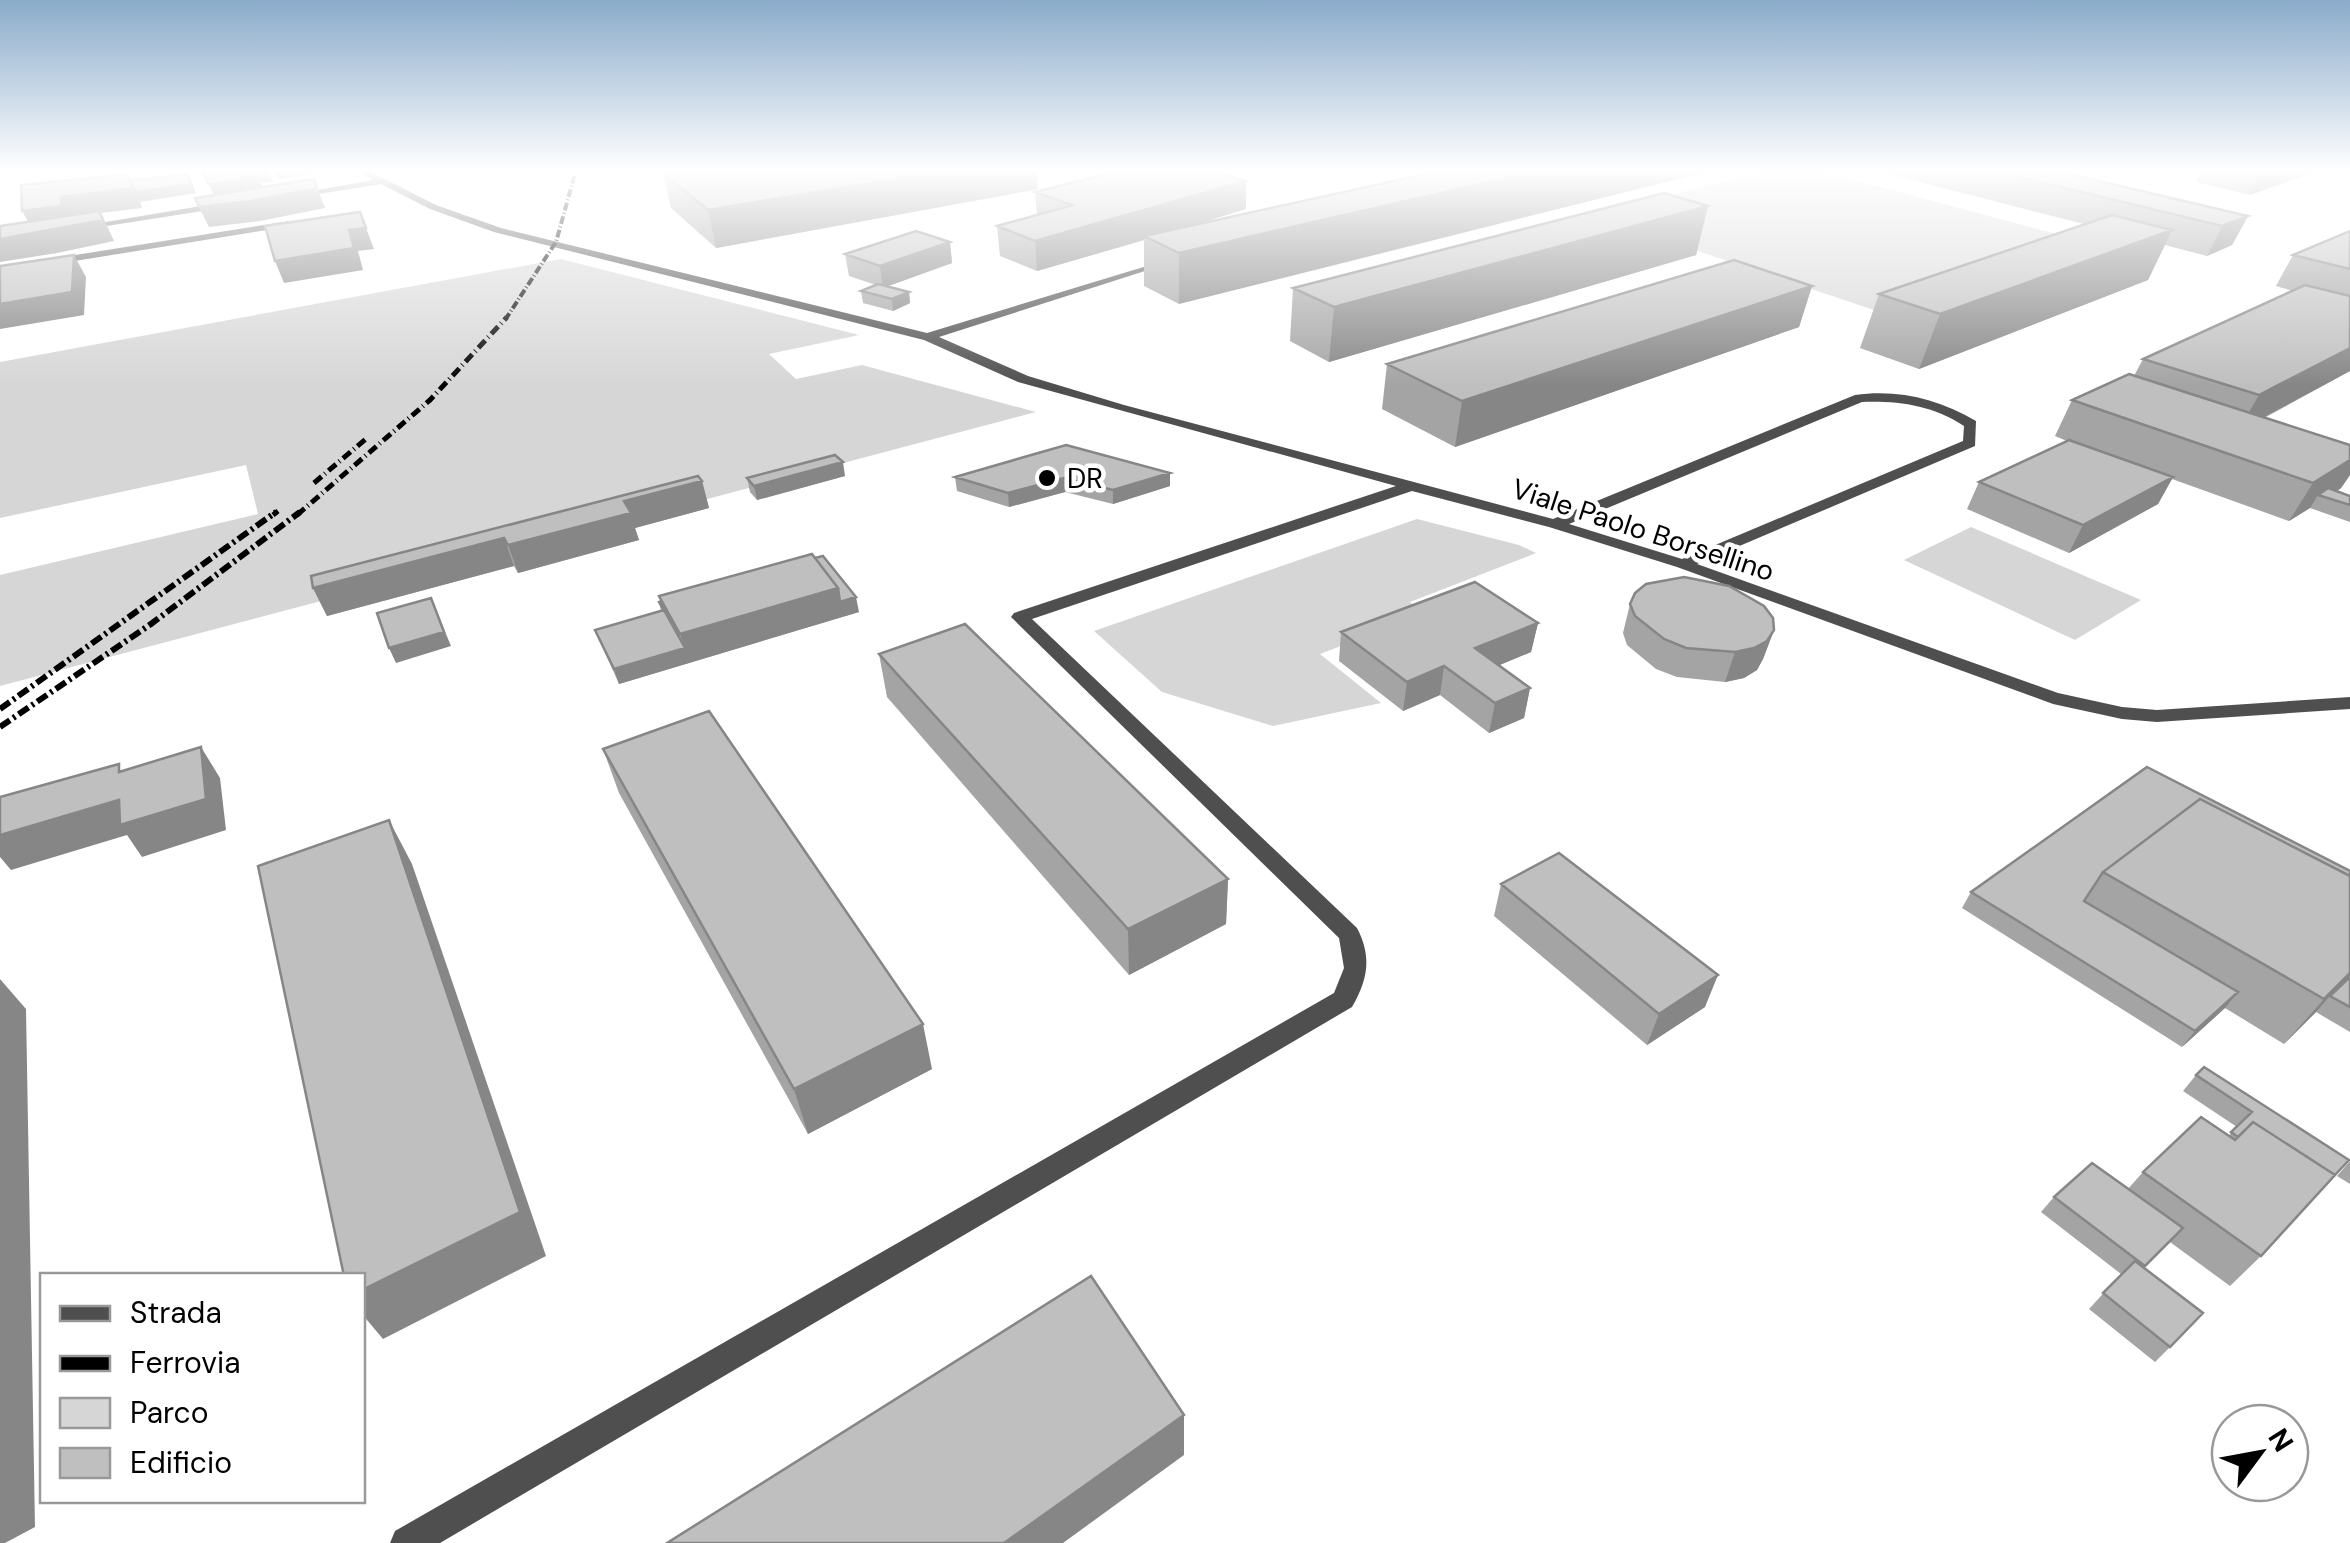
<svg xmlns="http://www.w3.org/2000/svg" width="2350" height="1543" font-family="'DM Sans',sans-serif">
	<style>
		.green { fill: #d6d6d6 }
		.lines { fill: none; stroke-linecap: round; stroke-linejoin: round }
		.minor { fill: #4f4f4f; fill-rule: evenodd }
		.rail-far2 { stroke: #000; stroke-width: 4; stroke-dasharray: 8 2.5 1 2.5; stroke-linecap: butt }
		.rail-far1 { stroke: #000; stroke-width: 5; stroke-dasharray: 10 4 1 4; stroke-linecap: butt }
		.rail { stroke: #000; stroke-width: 6; stroke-dasharray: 12 4 2.5 4; stroke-linecap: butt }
		.wall { fill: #a4a4a4 }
		.shaded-wall { fill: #868686 }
		.building { fill: #bfbfbf; stroke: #868686; stroke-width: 2.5 }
		.poi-dot { fill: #000; stroke: #fff; stroke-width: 4 }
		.labels { text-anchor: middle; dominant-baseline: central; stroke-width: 9; stroke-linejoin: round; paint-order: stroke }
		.far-poi-label { font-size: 28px; fill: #000; stroke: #fff; text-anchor: start }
		.far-street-label { font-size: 28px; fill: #000; stroke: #fff }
	</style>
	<rect width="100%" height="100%" fill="#fff"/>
	<path class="green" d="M1768,170h48l271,72 -204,71 -292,-98z
		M561,259l298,76 -90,19 27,25 66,-14 174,47 -1036,274v-111l258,-61 -12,-49 -246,53v-156z
		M1417,519l102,26 17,8 -126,49 15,12 -105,40 61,49 -108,23 -111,-34 -68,-61z
		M1971,527l170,73 -66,40 -171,-80z"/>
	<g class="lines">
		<path class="minor" d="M357,170h10l69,35 65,23 426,105 246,-75v4l-234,75 89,39 96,29 429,114 302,-124c43,-6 84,4 121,26l-1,25 -278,118 361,129 64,14 35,3 193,-13v12l-193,13 -35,-3 -69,-15 -376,-137 -128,-40 -137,-36 -380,128 325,309c15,29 11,51 -5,79l-912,536h-50l5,-12 939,-538 10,-25 -5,-30 -328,-321 3,-4 382,-127 -378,-104 -94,-42 -430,-108 -64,-23 -49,-25 -87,14 -5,-3 84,-15zM1862,402c38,-1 69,3 102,24l-1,15 -281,118 -113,-35z
			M225,202l3,5 -147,23 -5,-3z
			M289,221l3,5 -292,47v-6z"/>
		<path class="rail-far2" d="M505,320l51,-78 20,-72"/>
		<path class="rail-far1" d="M314,483l53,-45
			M273,515l5,-4
			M297,515l133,-115 77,-83"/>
		<path class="rail" d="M0,709l276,-197
			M0,727l151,-103 149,-112"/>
	</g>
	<path class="wall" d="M1873,170h179l196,46 -16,29 -25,11 -42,-11 -17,35 -229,89 -59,-21 19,-54 205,-70z
		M2202,170h117l-69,25 -54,-13z
		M663,173l375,16 -322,59 -45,-40z
		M1035,192l211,17 -52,16 -15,79 -35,-18v-46l-107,31 -37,-15 -3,-30 40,-11z
		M1708,206l-12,49 -367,107 -39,-21 3,-53z
		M2350,231v140l-86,47 86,27v30l-9,13 -4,3 13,5v26l-40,-14 -21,13 -117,-42 -14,25 -89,49 -102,-44 12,-27 88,-41 -12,-5 17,-36 62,-24 9,-17 150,-68 -17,-5 17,-31z
		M950,242l2,21 -64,23 21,6 1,11 -17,8 -30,-8 -2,-12 15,-6 -27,-9 -4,-22z
		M1812,286l-13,41 -344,120 -73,-38 5,-45z
		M1170,473v13l-57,18 -48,-12 -56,15 -52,-16 -2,-14z
		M845,476l-88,24 -7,-8 -3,-14z
		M702,481l7,27 -74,20 4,12 -121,33 -4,-7 -187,50 -14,-28z
		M659,596l200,16 -240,72 -24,-54 66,-19 -2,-9 2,-1z
		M1630,604l144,26 -11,29 -6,11 -13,8 -19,4 -48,-5 -21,-8 -29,-24 -4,-12z
		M1538,623l-7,29 -32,13 31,23 -6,30 -35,15 -49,-38 -37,16 -64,-50 2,-29z
		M879,654l349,225 -2,45 -97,51 -242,-278z
		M603,749l329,320 -124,65 -189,-341z
		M2147,767l203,104v161l-34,-20 -32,32 -59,-36 -43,39 -220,-139 9,-16z
		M1501,884l204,123 -58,38 -153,-129z
		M2196,1075l153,85 -88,96 -31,30 -60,-44 -26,26 26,79 -15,15 -66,-53 32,-35 -80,-62 13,-15 74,-8 15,-17 85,-36 9,-9 -54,-36z
		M2350,1161v23l-13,-8z"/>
	<path class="shaded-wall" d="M244,170h24l5,11 -12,2 5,12 -48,9 -9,-20z
		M274,170h41l1,3 -38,6z
		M947,170h90l1,19 -322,59 -8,-38z
		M1540,170h174l-535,134v-51z
		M2262,170h57l-69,25z
		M128,174l9,17 51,-17 8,19 -56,9 2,6 -41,5 13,28 -57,12 -57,9v-23l34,-7 -12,-21z
		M1246,181v28l-97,29 -5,-2v4l-107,31 -2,-30z
		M317,188l8,20 -65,13 -51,6 -10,-20z
		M1708,206l-12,49 -367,107 5,-55z
		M2248,216l-16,29 -25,11 15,-30z
		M366,228l8,21 -16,2 5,19 -79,13 -9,-22 74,-31z
		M2172,230l-24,50 -229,89 21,-55z
		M950,242l2,21 -69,25 -3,-22z
		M74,255l12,22 -2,38 -84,14v-25z
		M1812,286l-13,41 -344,120 7,-46z
		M909,292l1,11 -17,8 -1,-12z
		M2350,348v23l-112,60 21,-36z
		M2350,460v15l-9,13 -14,10 -9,-3 -8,13 -21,13 24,-38z
		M843,462l2,14 -88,24 -3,-14z
		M1170,473v13l-57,18v-14z
		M2173,477l-15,27 -89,49 14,-28z
		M1064,478l1,14 -56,15 -1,-14z
		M702,481l7,27 -74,20 4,12 -121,33 -10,-28 116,-44z
		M504,538l10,28 -187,50 -14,-28z
		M838,588l18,9 3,15 -240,72 -5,-15 71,-21 -5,-14z
		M431,598l20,48 -55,17 -7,-15z
		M1538,623l-7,29 -62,26 6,-30z
		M1774,630l-11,29 -6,11 -13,8 -19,4 10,-30z
		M1444,666l-4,29 -37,16 4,-29z
		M1530,688l-6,30 -35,15 6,-30z
		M201,747l19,31 6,52 -84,27 -15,-22 -116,35 -11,-13v-22z
		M389,820l23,44 134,392 -163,83 -21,-25v-24z
		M1228,879l-2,45 -97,51 -1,-46z
		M2350,973v6l-20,17 -14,16 -32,32 40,-45z
		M1718,975l-13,32 -58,38 12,-31z
		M0,979l26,30 9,518 -30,16h-5z
		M2238,992l-13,16 -43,39 13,-16z
		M923,1024l9,45 -124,65 -14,-45z
		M1184,1415v40l-121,88h-59z"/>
	<path class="building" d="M202,170h52l4,6 -49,8z
		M684,170h263l-239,40 -45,-37z
		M1122,170h87l37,11 -211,60 -38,-15 76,-21 -38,-13z
		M1443,170h97l-361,83 -35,-17z
		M1991,170h61l196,46 -26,10z
		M128,174l4,14 -71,9v9l-39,5 -1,-26z
		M188,174l3,10 -56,8 -3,-12z
		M314,179l3,9 -66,13 -52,6 -4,-9z
		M1664,193l44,13 -374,101 -41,-19z
		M99,211l4,9 -103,19v-13z
		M360,212l6,16 -17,2 5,18 -79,13 -10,-35z
		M2112,215l60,15 -232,84 -61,-20z
		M916,231l34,11 -70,24 -35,-12z
		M2350,231v38l-57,-14z
		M74,255l-2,37 -72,12v-38z
		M1734,260l78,26 -350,115 -75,-37z
		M878,284l31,8 -17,7 -31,-8z
		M2305,285l45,11v52l-91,47 -116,-36z
		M2129,374l221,71v15l-37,23 -241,-83z
		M2069,440l104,37 -90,48 -104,-43z
		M1066,445l104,28 -57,17 -49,-12 -56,15 -53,-16z
		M835,455l8,7 -89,24 -7,-8z
		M698,476l4,5 -78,20 7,12 -123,32 -4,-7 -191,50 -2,-12z
		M2328,488l22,8v9l-32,-10z
		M812,554l26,34 -158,46 -21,-38z
		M823,556l33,41 -16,5 -2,-14 -23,-30z
		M1684,577l45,9 35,20 9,12 1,12 -7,11 -13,7 -19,4 -49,-4 -22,-9 -29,-23 -5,-12 5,-11 11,-9z
		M1475,582l63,41 -63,25 55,40 -35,15 -51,-37 -37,16 -66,-50z
		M431,598l13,34 -55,16 -12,-35z
		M661,601l3,9 21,38 -71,21 -19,-39 69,-20 -5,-8z
		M965,624l263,255 -100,50 -249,-275z
		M709,711l214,313 -129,65 -191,-340z
		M201,747l5,52 -86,26 -1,-25 -119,35v-38l119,-33v8z
		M2147,767l203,104v5l-150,-77 -97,73 -19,29 154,91 -43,39 -224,-139z
		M2200,799l150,77v97l-26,26 -221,-127z
		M389,820l131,392 -158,78v-14h-18l-86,-410z
		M1559,853l159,122 -59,39 -158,-130z
		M2350,977v30l-20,-11z
		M2204,1067l145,93 -14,15 -82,-53 -15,15 -7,-5 21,-20 -56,-37z
		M2201,1117l34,23 18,-18 82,53 -74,81 -118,-84z
		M2092,1163l91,65 -38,38 -91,-69z
		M2135,1261l68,52 -33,34 -67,-54z
		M1091,1276l93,139 -180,128h-337z"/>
	<linearGradient id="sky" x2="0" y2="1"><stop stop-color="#8aabca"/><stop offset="0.44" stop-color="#fff"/><stop offset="1" stop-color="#fff" stop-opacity="0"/></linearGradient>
	<rect width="2350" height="386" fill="url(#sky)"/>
	<circle class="poi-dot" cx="1047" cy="478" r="10"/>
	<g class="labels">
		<g class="far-poi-label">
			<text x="1067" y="478">DR</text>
		</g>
		<g class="far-street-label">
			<text transform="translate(1643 530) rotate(18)">Viale Paolo Borsellino</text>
		</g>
	</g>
	<rect x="40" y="1273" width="325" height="230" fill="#ffffff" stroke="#999999" stroke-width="2.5"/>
	<rect x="60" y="1306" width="50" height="15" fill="#4f4f4f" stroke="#999999" stroke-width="2.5"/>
	<text x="130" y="1323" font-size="30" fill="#000000">Strada</text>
	<rect x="60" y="1356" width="50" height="15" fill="#000000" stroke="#999999" stroke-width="2.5"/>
	<text x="130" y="1373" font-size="30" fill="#000000">Ferrovia</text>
	<rect x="60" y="1398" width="50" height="30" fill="#d6d6d6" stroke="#999999" stroke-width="2.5"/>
	<text x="130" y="1423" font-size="30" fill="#000000">Parco</text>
	<rect x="60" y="1448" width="50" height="30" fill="#bfbfbf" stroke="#999999" stroke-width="2.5"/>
	<text x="130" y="1473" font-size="30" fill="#000000">Edificio</text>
	<g transform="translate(2260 1453) rotate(58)"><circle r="48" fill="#ffffff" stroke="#999999" stroke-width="2.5"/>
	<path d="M0-8L18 38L0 25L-18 38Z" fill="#000000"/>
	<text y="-15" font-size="28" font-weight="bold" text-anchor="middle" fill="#000000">N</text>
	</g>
</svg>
